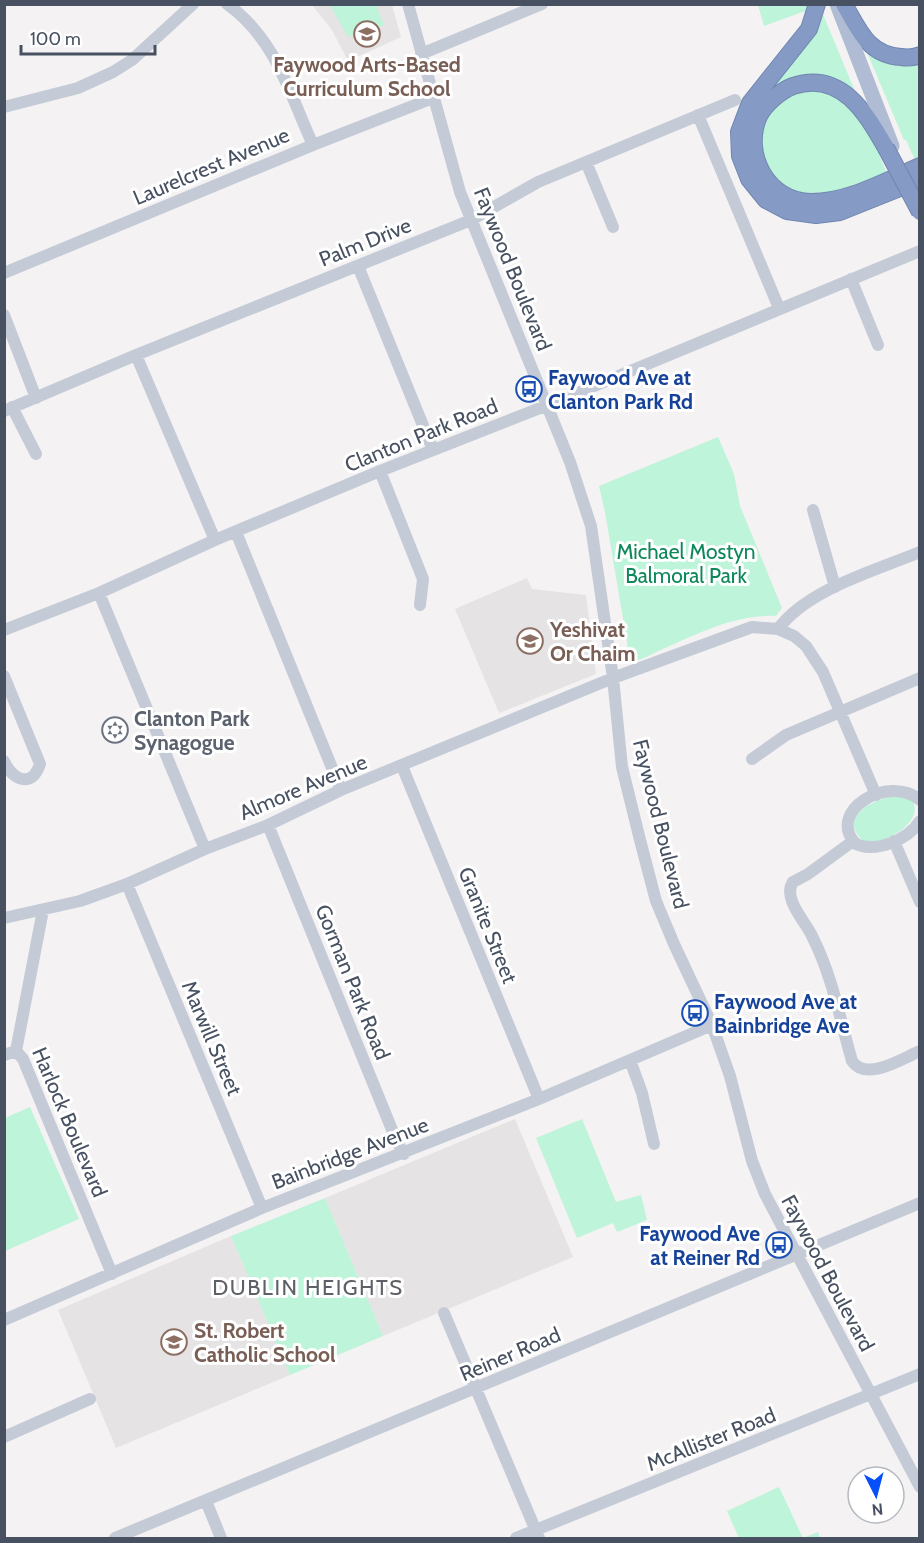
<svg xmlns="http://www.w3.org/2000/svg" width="924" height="1543" font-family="Cabin,sans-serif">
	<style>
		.education { fill: #e5e3e3 }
		.green { fill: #bdf4da }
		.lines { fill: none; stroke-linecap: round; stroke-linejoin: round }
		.highway-casing { stroke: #7086b1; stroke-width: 18 }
		.minor { stroke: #c4cbd7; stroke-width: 12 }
		.major { stroke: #afbcd3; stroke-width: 15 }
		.highway { stroke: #859bc5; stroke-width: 16 }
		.highway-bridge-casing { stroke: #7086b1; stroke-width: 18; stroke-linecap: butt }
		.highway-bridge { stroke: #859bc5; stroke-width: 16 }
		.labels { text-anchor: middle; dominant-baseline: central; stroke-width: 6; stroke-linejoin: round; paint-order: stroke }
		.education-label { font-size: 21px; font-weight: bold; fill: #785e54; stroke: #fff; text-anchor: start }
		.street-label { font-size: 21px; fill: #475161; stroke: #fff }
		.transit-label { font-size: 21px; font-weight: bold; fill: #164399; stroke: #fff; text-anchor: start }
		.park-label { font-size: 21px; fill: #0e875b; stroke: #fff }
		.worship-label { font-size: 21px; font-weight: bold; fill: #5b616d; stroke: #fff; text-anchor: start }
		.neighbourhood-label { font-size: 22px; letter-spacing: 1.5px; fill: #5d6067; stroke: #fff }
	</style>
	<rect width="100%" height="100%" fill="#f4f2f2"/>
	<path class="education" d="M312,5h80l9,32 -53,24 -16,-31z
		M527,578l5,11 54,6 10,79 -97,39 -44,-104z
		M515,1119l58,138 -190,79 -58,-138z
		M231,1236l59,139 -174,73 -58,-138z"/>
	<path class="green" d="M330,5h46l8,20 -27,11 -1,-3 -8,4z
		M758,5h51l-1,5 -44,16z
		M822,12l35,84 -8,-6 -84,2z
		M864,45l55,16 1,99 -4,2 -10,-22h-2z
		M813,89c9,2 20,2 27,8 23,17 37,51 47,77 -21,8 -46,21 -70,21 -8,-1 -20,-1 -27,-4 -5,-2 -10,-9 -14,-13 -35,-35 -9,-83 37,-89z
		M718,437l16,37 6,32 42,102 -6,8c-45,-3 -96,26 -137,44l-10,-6 -24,-142 -6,-26z
		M900,795c4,2 10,4 13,7 11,21 -33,46 -49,39 -4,-2 -7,-7 -9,-11 -8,-21 30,-34 45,-35z
		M30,1107l49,112 -74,32v-133z
		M582,1119l34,83 25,-7 6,25 -30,12 -4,-9 -36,15 -41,-100z
		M325,1198l58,138 -93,39 -59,-139z
		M779,1487l24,51 15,-6 2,6h-81l-12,-27z"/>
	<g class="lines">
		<g class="highway-casing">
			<path id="highway" d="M817,4l-8,25 -59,74 -11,29 1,24 9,23 17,21 21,11 29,4 24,-3 80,-32
				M844,4c15,26 24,51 57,53 7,1 12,1 19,-2
				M886,148c-20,-35 -45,-78 -93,-62 -13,5 -28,18 -34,30 -17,38 9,86 52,86 38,0 74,-21 109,-36"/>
		</g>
		<path class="minor" d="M227,4c50,36 62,89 86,141
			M408,4l52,188 110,270 21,64 22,152 9,89 18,73 16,61 18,43 38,81 18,51 22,85 13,33 155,293
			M421,54l121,-50
			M4,107l74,-19 35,-16 19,-12 61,-56
			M698,115l81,193
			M586,162l27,65
			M358,266l75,184
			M4,273l309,-128 120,-47
			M851,279l27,66
			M4,315l32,83
			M136,355l79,185
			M12,407l24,47
			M4,411l132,-56 335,-135 67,-38 197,-82
			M380,471l43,108 -3,26
			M813,510l22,77
			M236,532l105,258
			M99,593l106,256
			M778,629c30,-40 96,-58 142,-77
			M4,630l95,-37 116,-53 165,-69 178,-70 362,-150
			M4,676l36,88c-8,25 -28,16 -36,-3
			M752,759l34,-24 134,-57
			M402,766l137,333
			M920,800c-32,-27 -95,12 -64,44 20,9 52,-4 64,-23
			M268,825l129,317 7,12
			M853,841l-45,33 -15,8c-11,16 12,39 19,54 20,39 28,83 40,125 14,21 49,-2 68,-10
			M894,841l26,61
			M127,884l135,324
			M4,918l76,-17 47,-17 78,-35 63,-24 73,-35 272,-112 139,-51 26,2 16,7 12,10 17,26 53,123
			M16,1051l7,8 89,215
			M16,1051l27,-141
			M4,1055l12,-4
			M630,1060l12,33 12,51
			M444,1313l95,225
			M4,1320l258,-112 277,-109 173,-74
			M4,1437l86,-38
			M206,1501l15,37
			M115,1538l805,-335
			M516,1538l404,-164"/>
		<path class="major" d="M837,4l55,142"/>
		<use href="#highway" class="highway"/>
		<g class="highway-bridge-casing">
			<path id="highway-bridge" d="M886,148l34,64"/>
		</g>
		<use href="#highway-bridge" class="highway-bridge"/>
	</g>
	<defs>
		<g id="school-ring" transform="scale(1.35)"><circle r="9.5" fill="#fff" stroke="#8d6e63" stroke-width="1.5"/><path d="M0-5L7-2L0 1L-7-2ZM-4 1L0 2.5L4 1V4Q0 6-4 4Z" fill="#8d6e63"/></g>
		<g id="bus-ring" transform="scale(1.35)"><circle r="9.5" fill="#fff" stroke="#1a4fb4" stroke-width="1.5"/><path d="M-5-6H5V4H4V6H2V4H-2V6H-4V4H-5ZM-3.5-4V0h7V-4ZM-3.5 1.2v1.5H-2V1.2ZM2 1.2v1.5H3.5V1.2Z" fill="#1a4fb4"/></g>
		<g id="synagogue-ring" transform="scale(1.35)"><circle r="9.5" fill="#fff" stroke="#6b7280" stroke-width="1.5"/><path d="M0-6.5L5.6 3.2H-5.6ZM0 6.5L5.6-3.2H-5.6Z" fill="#6b7280"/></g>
	</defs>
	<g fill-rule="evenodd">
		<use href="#school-ring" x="367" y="34"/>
		<use href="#bus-ring" x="529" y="389"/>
		<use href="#school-ring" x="530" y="641"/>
		<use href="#synagogue-ring" x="115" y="730"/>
		<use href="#bus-ring" x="695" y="1013"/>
		<use href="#bus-ring" x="779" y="1245"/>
		<use href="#school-ring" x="174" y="1342"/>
	</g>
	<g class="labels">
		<g class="education-label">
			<text x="367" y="64" text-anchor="middle">Faywood Arts-Based<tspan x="367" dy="24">Curriculum School</tspan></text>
			<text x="550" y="629">Yeshivat<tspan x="550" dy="24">Or Chaim</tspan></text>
			<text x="194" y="1330">St. Robert<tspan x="194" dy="24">Catholic School</tspan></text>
		</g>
		<g class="street-label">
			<text transform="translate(211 166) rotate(-23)">Laurelcrest Avenue</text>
			<text transform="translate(365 242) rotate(-22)">Palm Drive</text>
			<text transform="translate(513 269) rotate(68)">Faywood Boulevard</text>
			<text transform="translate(421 435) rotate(-22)">Clanton Park Road</text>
			<text transform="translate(303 787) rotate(-23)">Almore Avenue</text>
			<text transform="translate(661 824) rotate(76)">Faywood Boulevard</text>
			<text transform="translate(488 925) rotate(68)">Granite Street</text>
			<text transform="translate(353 982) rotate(68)">Gorman Park Road</text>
			<text transform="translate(212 1038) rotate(67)">Marwill Street</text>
			<text transform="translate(70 1122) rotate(67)">Harlock Boulevard</text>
			<text transform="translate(350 1153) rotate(-21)">Bainbridge Avenue</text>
			<text transform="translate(828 1273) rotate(62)">Faywood Boulevard</text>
			<text transform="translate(510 1354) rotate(-23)">Reiner Road</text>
			<text transform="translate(711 1439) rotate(-22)">McAllister Road</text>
		</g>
		<g class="transit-label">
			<text x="548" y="377">Faywood Ave at<tspan x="548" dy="24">Clanton Park Rd</tspan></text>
			<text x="714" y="1001">Faywood Ave at<tspan x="714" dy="24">Bainbridge Ave</tspan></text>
			<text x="760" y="1233" text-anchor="end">Faywood Ave<tspan x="760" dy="24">at Reiner Rd</tspan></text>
		</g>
		<g class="park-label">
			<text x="686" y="551">Michael Mostyn<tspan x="686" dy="24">Balmoral Park</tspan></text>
		</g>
		<g class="worship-label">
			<text x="134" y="718">Clanton Park<tspan x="134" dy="24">Synagogue</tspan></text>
		</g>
		<g class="neighbourhood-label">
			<text x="308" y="1287">DUBLIN HEIGHTS</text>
		</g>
	</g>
	<rect width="924" height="1543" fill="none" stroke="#475161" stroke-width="12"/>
	<g transform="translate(876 1495) rotate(174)"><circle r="28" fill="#ffffff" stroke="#b5b9c0" stroke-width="1.5"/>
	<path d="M0-4.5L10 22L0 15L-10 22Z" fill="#074ff8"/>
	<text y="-9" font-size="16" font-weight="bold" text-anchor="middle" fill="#475161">N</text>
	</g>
	<path d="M21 45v9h134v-9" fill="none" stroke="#475161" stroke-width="3"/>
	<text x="30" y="45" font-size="18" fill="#475161" stroke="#ffffff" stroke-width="4.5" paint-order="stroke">100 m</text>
</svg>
